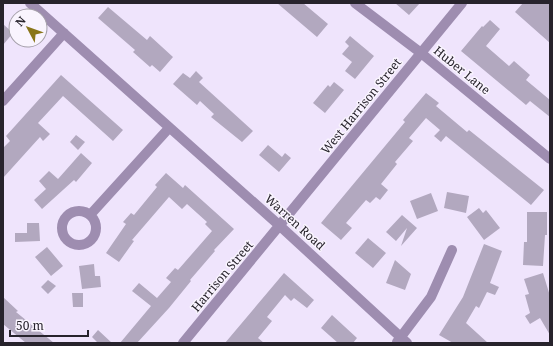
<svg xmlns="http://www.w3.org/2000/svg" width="553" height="346" font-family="'Noto Serif',serif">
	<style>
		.building { fill: #b2a8bf }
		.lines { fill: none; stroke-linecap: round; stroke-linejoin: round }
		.street { stroke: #9e8db0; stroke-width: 10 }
		.labels { text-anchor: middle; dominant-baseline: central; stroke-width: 3; stroke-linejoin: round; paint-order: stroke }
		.street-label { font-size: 12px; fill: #27232c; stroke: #f9f4fe }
	</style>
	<rect width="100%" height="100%" fill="#efe4fc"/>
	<path class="building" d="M277,3h26l25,21 -11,13z
		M395,3h25l-11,12z
		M523,3h27v40l-35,-31z
		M108,7l39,33 3,-4 23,21 -13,15 -8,-7 -2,2 -17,-15 2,-2 -37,-32z
		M490,20l10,9 -14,17 23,20 5,-5 16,14 -4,5 24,20v17l-20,-16 -4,4 -65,-54 21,-25 1,1z
		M3,24l10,9 -10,12z
		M350,36l24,20 -19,23 -10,-8 7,-9 -10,-8 7,-8 -4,-4z
		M196,71l7,7 -4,4 54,49 -11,11 -31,-25 3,-3 -14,-13 -3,4 -24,-21 10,-11 7,5z
		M61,75l62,55 -10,11 -50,-45 -25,27 12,11 -7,7 -3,-4 -37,41v-30l7,-7 -4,-5z
		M334,82l10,8 -19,23 -12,-10 15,-18 2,2z
		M426,93l13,10 -3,3 31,26 2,-2 75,60 -13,15 -85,-69 -5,6 -7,-6 6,-6 -14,-12 -17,20 4,3 -18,21 2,2 -16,20 7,6 -8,10 -4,-3 -6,6 -4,-3 -20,23 6,5 -11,12 -20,-17 84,-101 -2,-2z
		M76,135l9,7 -7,8 -8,-8z
		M268,145l14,12 3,-4 6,5 -12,14 -20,-17z
		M81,153l11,10 -16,19 -2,-2 -32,29 -8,-9 12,-11 -7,-8 10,-10 9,8z
		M166,173l17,15 2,-3 49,44 -20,21 1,1 -25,29 1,1 -22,27 -32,35h-17l31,-37 -19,-15 7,-8 18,15 14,-16 -5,-4 9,-10 3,2 34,-39 -7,-7 2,-2 -20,-18 -5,5 -13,-12 -37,43 2,1 -15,21 -13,-9 20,-29 -3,-2 8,-9 3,2 23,-28 -2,-2z
		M447,192l22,4 -3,17 -22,-5z
		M431,193l7,18 -21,8 -7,-18z
		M479,208l4,5 3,-3 14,18 -16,12 -17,-23z
		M527,212h20v23h-2l-2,31 -20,-1 1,-23h3z
		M402,215l15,13 -16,18 6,-18 -11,13 -10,-9z
		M27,223h12l1,18 -25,1v-9h12z
		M368,238l18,15 -13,15 -18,-15z
		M484,244l18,7 -12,32 9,4 -4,8 -8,-3 -8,16 -3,-2 -10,17 22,20h-35l-14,-8 24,-38z
		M47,247l16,19 -12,10 -16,-19z
		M395,260l16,14 -6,16 -19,-7z
		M94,264l1,12h5l1,11 -19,2 -3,-23z
		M284,273l30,27 -7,8 -13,-10 -3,3 -6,-6 -18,22 5,4 -14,17 6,5h-39z
		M543,273l7,23v39l-10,-17 -10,6 -5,-8 5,-3 -5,-18 4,-1 -5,-15z
		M48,280l8,6 -8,8 -7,-7z
		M72,293h11v14h-10z
		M3,297l15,14 -2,1 38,31h-28l-23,-19z
		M332,315l25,23 -4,5h-15l-17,-15z
		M98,330l14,13h-14l-6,-6z"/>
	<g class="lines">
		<path class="street" d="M30,3l250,223 127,117
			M355,3l66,50 129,106
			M3,101l61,-68
			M62 228a17 17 0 1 1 34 0a17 17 0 1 1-34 0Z
			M90,215l79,-87
			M397,342l34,-45 21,-47
			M183,343l279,-340"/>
	</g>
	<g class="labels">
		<g class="street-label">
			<text transform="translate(462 70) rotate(39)">Huber Lane</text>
			<text transform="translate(361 106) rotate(-51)">West Harrison Street</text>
			<text transform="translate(295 222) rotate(42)">Warren Road</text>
			<text transform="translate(222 276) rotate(-50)">Harrison Street</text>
		</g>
	</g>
	<rect width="553" height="346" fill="none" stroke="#27232c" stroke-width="8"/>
	<g transform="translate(28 28) rotate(311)"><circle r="19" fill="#f9f4fe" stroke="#a5a0aa"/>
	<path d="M0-3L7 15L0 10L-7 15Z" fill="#897519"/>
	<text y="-6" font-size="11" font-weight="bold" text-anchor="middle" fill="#27232c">N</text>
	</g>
	<path d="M10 330v6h78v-6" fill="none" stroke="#27232c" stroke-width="2"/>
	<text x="16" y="330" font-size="12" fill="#27232c" stroke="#f9f4fe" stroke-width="3" paint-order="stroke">50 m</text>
</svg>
